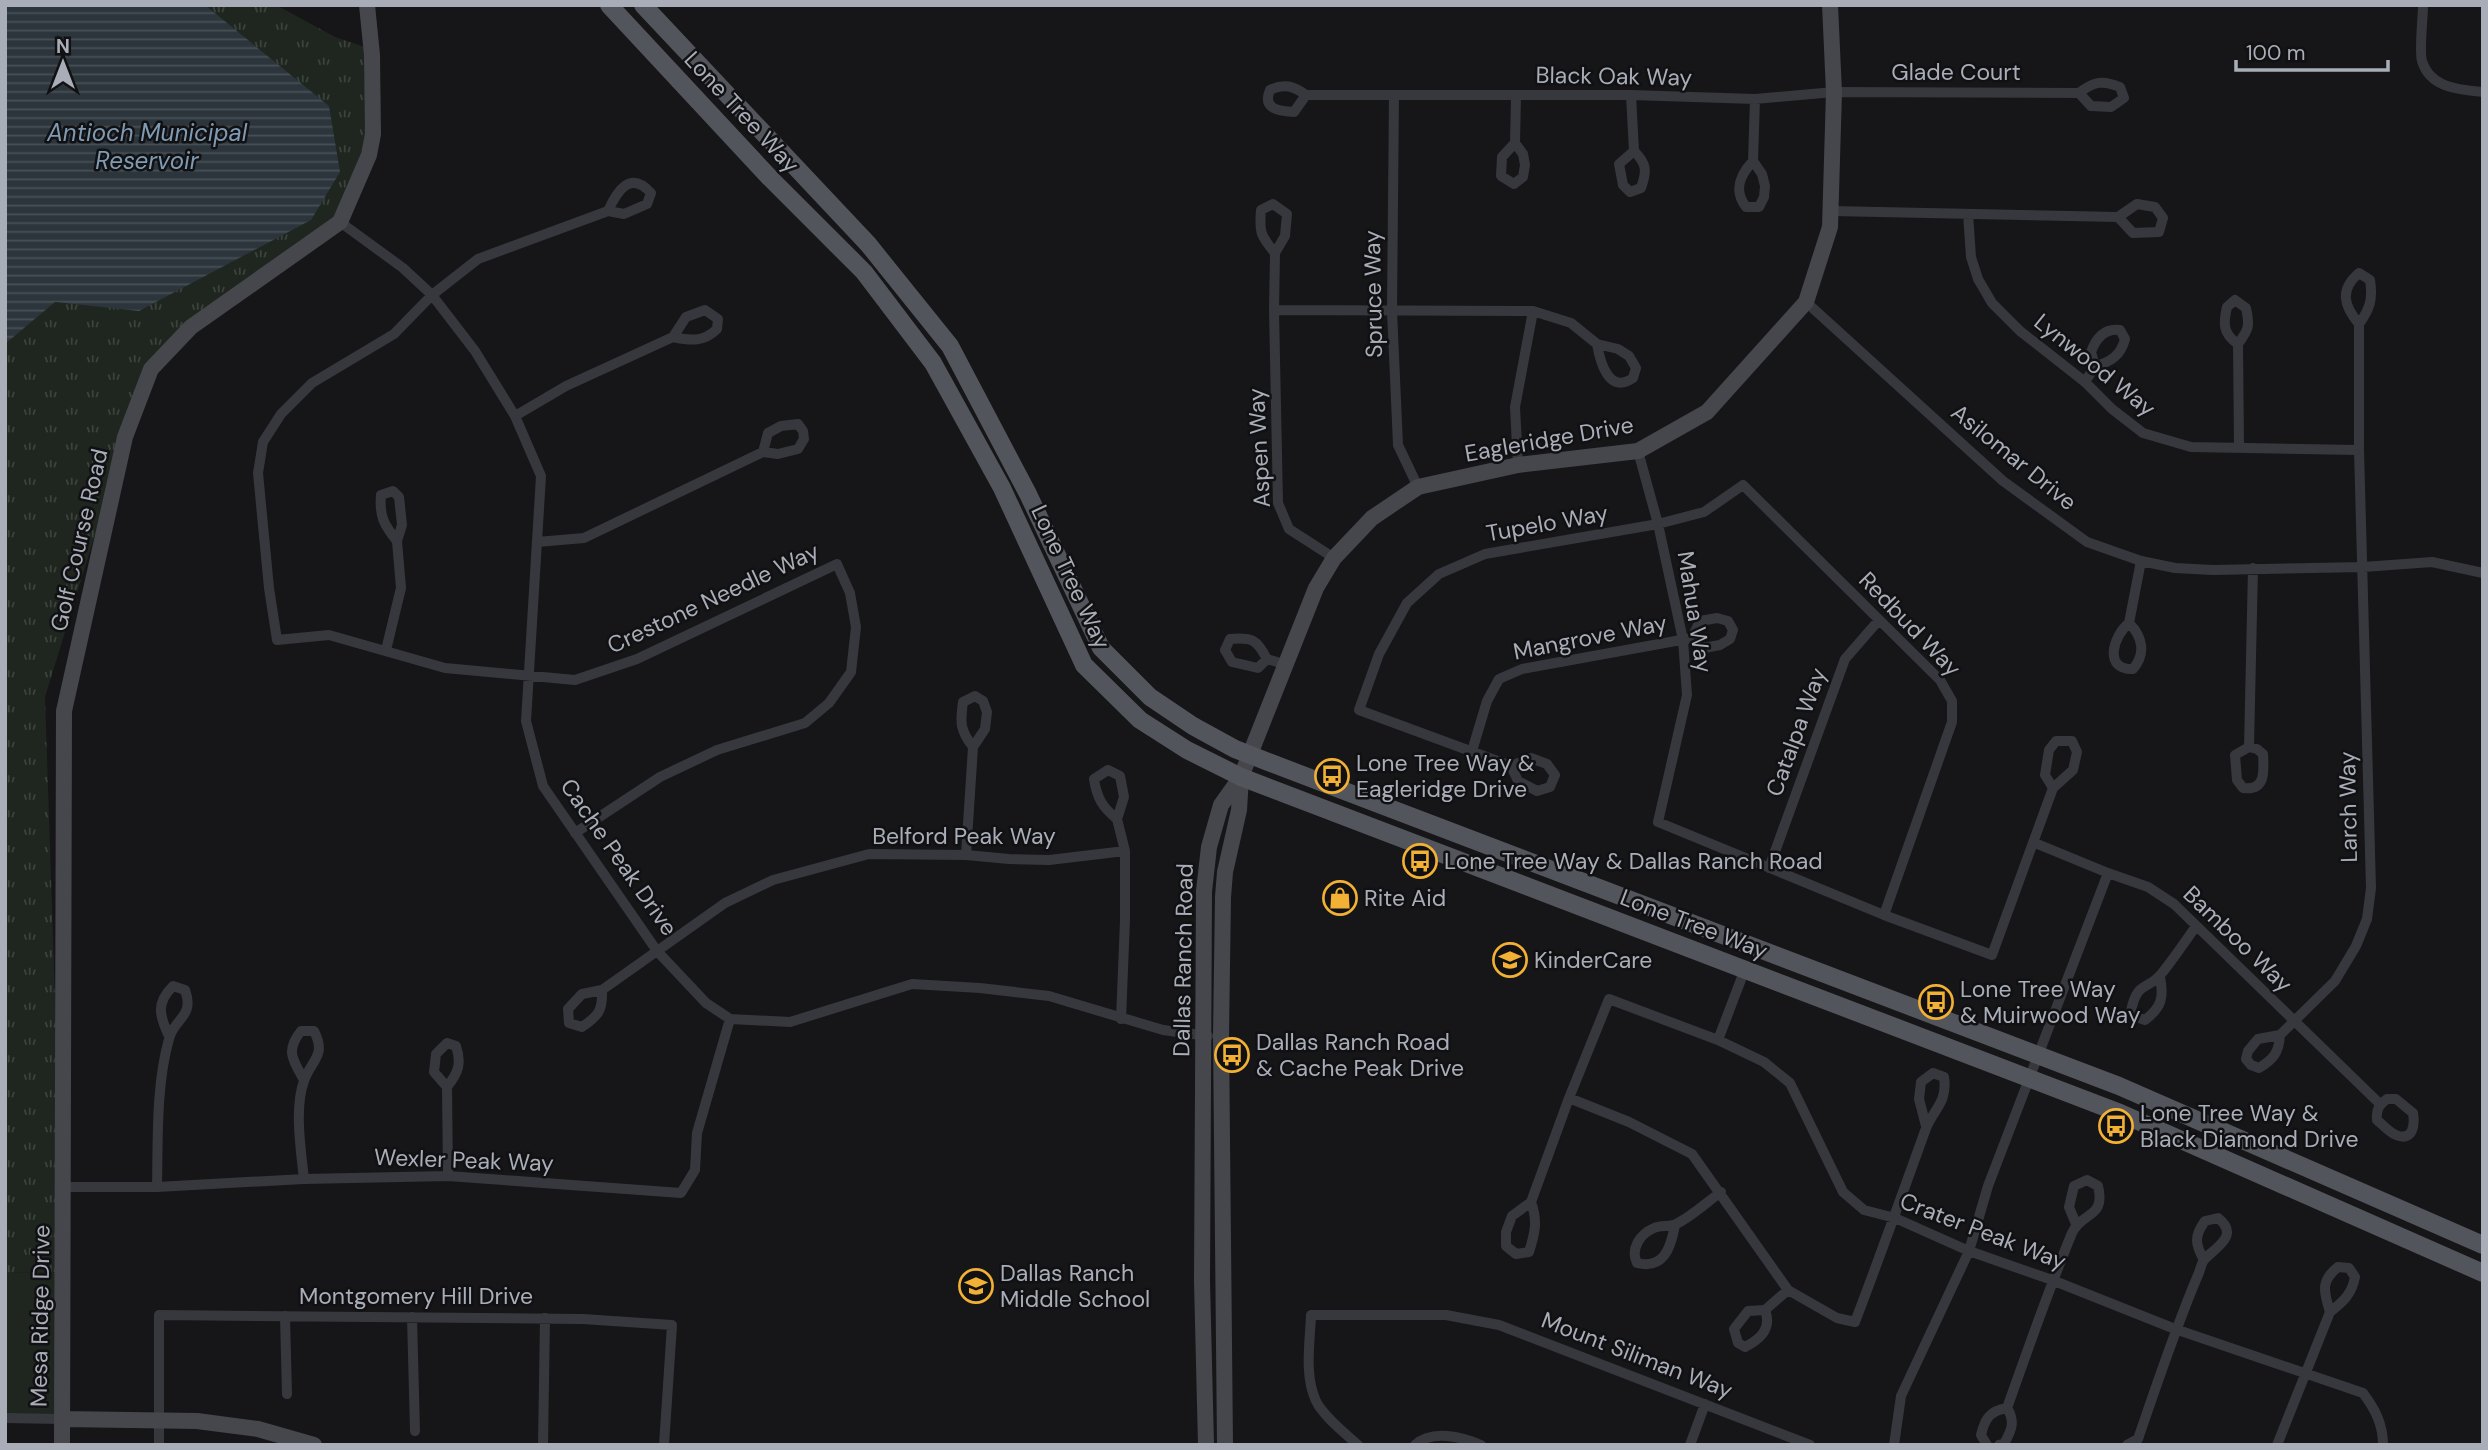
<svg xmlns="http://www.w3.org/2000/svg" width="2488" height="1450" font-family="'DM Sans',sans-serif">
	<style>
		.grass { fill: url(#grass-tufts) }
		.green { fill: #1e261f }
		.water { fill: url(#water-rules) }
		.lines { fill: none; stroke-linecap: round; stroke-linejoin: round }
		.street { stroke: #37383d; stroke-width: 10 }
		.secondary { stroke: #45474d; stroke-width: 16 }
		.primary { stroke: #53555c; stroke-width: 18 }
		.labels { text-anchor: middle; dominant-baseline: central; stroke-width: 5; stroke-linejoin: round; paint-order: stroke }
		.street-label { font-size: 23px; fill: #a8adb8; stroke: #111113 }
		.poi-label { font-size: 23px; fill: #a8adb8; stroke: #111113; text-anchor: start }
		.water-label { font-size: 24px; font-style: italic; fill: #7f9bb3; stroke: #111113 }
	</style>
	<defs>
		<pattern id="grass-tufts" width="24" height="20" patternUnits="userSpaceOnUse" patternTransform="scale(1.75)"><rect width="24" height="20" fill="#1e261f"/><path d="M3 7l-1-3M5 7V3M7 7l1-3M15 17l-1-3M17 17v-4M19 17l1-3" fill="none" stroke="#3c433d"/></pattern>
		<pattern id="water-rules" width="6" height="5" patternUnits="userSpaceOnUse" patternTransform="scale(1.75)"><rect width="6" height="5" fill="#2c353c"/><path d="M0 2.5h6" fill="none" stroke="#485056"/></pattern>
	</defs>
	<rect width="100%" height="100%" fill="#161618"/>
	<path class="grass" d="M5,5h271l59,32 36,12 2,85 -33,88 -149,105 -40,42 -26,68 -80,260 19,575 -59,1z"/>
	<path class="green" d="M64,1272l-2,147 -57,-1v-145z"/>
	<path class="water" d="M5,5h200l124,101 11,66 -29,48 -172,91 -84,-9 -50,42z"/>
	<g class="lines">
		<path class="street" d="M2423,5c0,13 -4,46 -1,56 8,27 38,29 61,31
			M1306,95l-12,17c-16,-1 -32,-3 -24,-22 14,-7 24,-4 36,5h325l124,4 79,-7 245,1c15,-12 24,-13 41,-6l4,11 -13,9 -20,-1 -12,-13
			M1394,95l-2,216 6,134 20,42
			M1631,95l3,56c13,13 13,20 7,37l-11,4 -7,-7 -4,-21 15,-13
			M1515,143l-13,14 -1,19 13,8 9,-7 2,-12 -2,-11 -8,-11 1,-47
			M1753,161c-13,14 -20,29 -7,46h13l5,-10 1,-11 -3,-12 -9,-13 2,-62
			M1831,211l287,6 19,-13 18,3 8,11 -4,14 -26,1 -15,-16
			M1968,214l3,43 7,22 14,24 28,28 65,51 27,27 31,24 48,14 168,3
			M340,222l63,46 29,27 43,56 40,65 26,60 -15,245 17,65 114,165 49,52 24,16 60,3 122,-38 68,4 69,8 114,34 45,6
			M1275,253c-14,-17 -16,-20 -14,-43l12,-6 14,10 -2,22 -10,17 -1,57 4,193 11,26 45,29
			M1806,302l197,179 84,61 54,19 34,7 38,2 150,-3 69,-5 51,11
			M1274,310l259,1 38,12 26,21 21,5 11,7 7,12 -3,10c-24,17 -33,-16 -36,-34
			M2238,344c-15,-10 -15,-20 -11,-37l8,-7 11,8c4,18 3,21 -8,36l1,103
			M2085,382l10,-16c16,-4 26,-11 30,-27l-5,-9c-15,-2 -24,8 -29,22l4,14
			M515,416l51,-30 107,-49 13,-20 19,-7 13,9 -1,10c-13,13 -26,12 -44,8
			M1638,451l20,73 25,116 4,55 -29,127 226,93 108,40 61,-167 20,-18 4,-18 -5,-11h-16l-7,9 -4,25 8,13
			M1518,465l-3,-58 18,-96
			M537,542l47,-4 179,-86 15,2 20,-5 6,-10 -1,-8 -5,-7 -17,2 -13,7 -5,19
			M2129,623c14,14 17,31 4,46 -30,1 -20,-33 -4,-46z
			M2129,623l12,-62
			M386,650l15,-62 -4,-47 5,-16 -3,-28 -6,-6 -12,4c-2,21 3,30 16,46
			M1267,659l-9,9 -26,-6 -7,-12 5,-11c23,-2 27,1 37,20l20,6
			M2249,747l4,-179
			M2249,747l8,2 6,5c1,17 3,37 -20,34l-6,-8 -2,-25z
			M1472,751l15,-50 12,-22 23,-10 170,-31 12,10 16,-3 10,-6 3,-9 -5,-9 -11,-3 -17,3 -8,17
			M1511,766l7,15 19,10 13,-4 5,-12 -8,-11 -16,-6 -20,8 -152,-56 20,-56 28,-51 32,-29 46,-20 173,-30 46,-12 39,-27 197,195 12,21v21l-68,193
			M1117,819c-15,-12 -20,-21 -23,-40l14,-9 12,6 4,21 -7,22 8,32v69l-4,99
			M575,833l85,-56 57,-27 88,-27 24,-20 22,-31 5,-45 -6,-34 -13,-29 -200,95 -62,21 -130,-12 -116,-33 -52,5 -8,-52 -11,-115 5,-31 18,-28 31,-31 82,-49 38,-39 46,-36 130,-48 16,3 23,-10 4,-11c-21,-23 -34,-2 -43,18
			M2035,843l73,30 40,14 26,17 206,200
			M966,855l7,-108 12,-18 2,-17 -4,-11 -8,-5 -12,6c-3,21 -3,28 10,45
			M1769,868l76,-209 34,-39
			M2160,977c4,20 2,30 -15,43l-9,-3 -5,-6c6,-31 17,-20 31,-38 12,-15 23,-31 34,-47
			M602,990c1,21 -4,26 -20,37l-13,-4 -1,-14 14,-15 20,-4 123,-87 48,-23 96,-26 97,1 43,4 40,1 76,-9
			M2280,1035c-1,17 -6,24 -21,33l-8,-3 -5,-6 2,-8 10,-12 22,-4 55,-54 21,-35 11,-27 4,-31 -12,-438v-126c11,-15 14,-25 11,-44l-11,-7c-20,17 -15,33 0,51
			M1718,1040l27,-71
			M304,1080c-11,-20 -19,-29 -3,-49h13c13,25 -3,29 -10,50 -10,27 -3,70 0,98
			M447,1087c11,-14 15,-23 9,-41l-9,-3 -11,11 -2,18 13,15 1,89
			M1569,1098l60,24 63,32 96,136 49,28 18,4c24,-63 47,-127 70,-191 7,-21 23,-27 19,-54l-11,-4 -12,9 -2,17 7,27
			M2387,1099h9l17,14c2,12 0,29 -17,22 -6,-2 -14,-11 -19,-15 -1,-11 2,-15 10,-21z
			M64,1187h93l147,-8 144,-3 233,17 14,-23 2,-37 33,-114
			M157,1187c1,-48 -1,-102 12,-148 5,-21 26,-22 16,-49l-12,-4c-17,17 -14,29 -4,50
			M1531,1202c7,19 4,31 -2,50l-13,2 -10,-8v-14l6,-16 19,-14 38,-104 40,-99 109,41 46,22 26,21 53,109 21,18 31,8 74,33 83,29 123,49 188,64c12,16 20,31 20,52
			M1675,1225c-4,22 -11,45 -38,38 -7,-14 3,-29 17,-35 7,-3 15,-1 22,-4 15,-7 31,-22 45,-32
			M1765,1310c7,18 -4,29 -20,37l-7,-4 -4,-14 14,-18 17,-1 23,-20
			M285,1316l2,78
			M412,1317l3,114
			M5,1418l57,1
			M159,1445v-130l424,4 89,6 -8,120
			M543,1445l2,-127
			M1358,1445c-12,-11 -35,-29 -42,-44 -12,-26 -6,-58 -5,-86h135l53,10 311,120
			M1415,1445c17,-16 47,-8 66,0
			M1690,1445l15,-41
			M1894,1445l7,-49 68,-145 19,-65 120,-313
			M1987,1445l-6,-10c4,-17 9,-24 26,-27
			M1999,1445l5,-1c7,-13 12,-22 3,-36 21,-59 41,-117 65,-175 10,-22 34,-14 26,-47l-11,-6 -13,6 -5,21 7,17
			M2127,1445l11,-6c19,-55 37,-110 60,-164 2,-4 3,-11 6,-15 10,-12 37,-24 14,-42l-13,3c-11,15 -10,23 -1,39
			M2277,1445l53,-133c13,-10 22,-18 25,-35l-6,-9 -11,-1c-18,14 -14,25 -8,45"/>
		<path class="secondary" d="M62,1419l135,2 61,8 56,16
			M62,1445l2,-734 61,-274 26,-68 40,-42 149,-105 29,-67 4,-21 -1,-79 -5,-50
			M1206,1445l-4,-164 2,-390 5,-44 12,-42 20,-28 75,-189 18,-30 38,-40 46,-31 100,-22 120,-14 69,-39 99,-110 24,-75 4,-135 -4,-87
			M1225,1445l-4,-409 2,-139 2,-25 14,-62 2,-33"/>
		<path class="primary" d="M609,5l161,173 94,94 69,91 69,125 82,177 56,55 47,30 54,27 879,336 363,160
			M643,5l225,239 82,102 78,148 73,154 49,49 43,29 42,23 36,14 848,323 364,159"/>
	</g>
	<defs>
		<g id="bus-ring" transform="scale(1.75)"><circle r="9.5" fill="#111113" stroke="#f2b134" stroke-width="1.5"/><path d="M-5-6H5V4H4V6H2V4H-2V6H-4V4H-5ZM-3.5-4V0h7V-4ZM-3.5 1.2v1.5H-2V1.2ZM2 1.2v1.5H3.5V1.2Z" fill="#f2b134"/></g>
		<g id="shop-ring" transform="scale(1.75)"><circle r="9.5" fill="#111113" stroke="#f2b134" stroke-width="1.5"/><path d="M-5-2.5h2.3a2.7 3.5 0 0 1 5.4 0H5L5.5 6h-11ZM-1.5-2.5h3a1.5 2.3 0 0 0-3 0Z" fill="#f2b134"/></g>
		<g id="school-ring" transform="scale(1.75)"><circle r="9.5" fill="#111113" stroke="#f2b134" stroke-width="1.5"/><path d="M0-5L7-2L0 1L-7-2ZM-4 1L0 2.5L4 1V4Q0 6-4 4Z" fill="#f2b134"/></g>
	</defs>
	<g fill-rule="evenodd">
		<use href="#bus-ring" x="1332" y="776"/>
		<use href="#bus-ring" x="1420" y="861"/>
		<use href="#shop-ring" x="1340" y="898"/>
		<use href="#school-ring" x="1510" y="960"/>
		<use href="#bus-ring" x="1936" y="1002"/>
		<use href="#bus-ring" x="1232" y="1055"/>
		<use href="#bus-ring" x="2116" y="1126"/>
		<use href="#school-ring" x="976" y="1286"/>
	</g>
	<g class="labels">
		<g class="street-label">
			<text x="1956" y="72">Glade Court</text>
			<text transform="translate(1614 76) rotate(1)">Black Oak Way</text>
			<text transform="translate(742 112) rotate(47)">Lone Tree Way</text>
			<text transform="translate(1373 294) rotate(-91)">Spruce Way</text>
			<text transform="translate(2095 365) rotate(39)">Lynwood Way</text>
			<text transform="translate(1549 439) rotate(-10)">Eagleridge Drive</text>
			<text transform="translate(1259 448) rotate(-93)">Aspen Way</text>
			<text transform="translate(2014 457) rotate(39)">Asilomar Drive</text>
			<text transform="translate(1547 523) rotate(-10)">Tupelo Way</text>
			<text transform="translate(79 540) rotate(-77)">Golf Course Road</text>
			<text transform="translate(1071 577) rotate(65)">Lone Tree Way</text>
			<text transform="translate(713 598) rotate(-25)">Crestone Needle Way</text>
			<text transform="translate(1695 612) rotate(81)">Mahua Way</text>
			<text transform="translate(1910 624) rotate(46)">Redbud Way</text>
			<text transform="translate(1590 637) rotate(-11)">Mangrove Way</text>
			<text transform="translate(1796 732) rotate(-70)">Catalpa Way</text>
			<text transform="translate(2348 807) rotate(-91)">Larch Way</text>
			<text x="964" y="836">Belford Peak Way</text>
			<text transform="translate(619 857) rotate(55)">Cache Peak Drive</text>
			<text transform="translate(1694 924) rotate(21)">Lone Tree Way</text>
			<text transform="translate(2238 939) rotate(44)">Bamboo Way</text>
			<text transform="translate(1183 960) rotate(-89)">Dallas Ranch Road</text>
			<text transform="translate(464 1160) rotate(2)">Wexler Peak Way</text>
			<text transform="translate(1983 1231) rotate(21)">Crater Peak Way</text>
			<text x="416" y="1296">Montgomery Hill Drive</text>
			<text transform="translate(40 1316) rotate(-89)">Mesa Ridge Drive</text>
			<text transform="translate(1637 1355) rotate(21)">Mount Siliman Way</text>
		</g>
		<g class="poi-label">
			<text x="1356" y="763">Lone Tree Way &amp;<tspan x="1356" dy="26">Eagleridge Drive</tspan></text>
			<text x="1444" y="861">Lone Tree Way &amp; Dallas Ranch Road</text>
			<text x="1364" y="898">Rite Aid</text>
			<text x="1534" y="960">KinderCare</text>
			<text x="1960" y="989">Lone Tree Way<tspan x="1960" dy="26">&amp; Muirwood Way</tspan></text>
			<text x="1256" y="1042">Dallas Ranch Road<tspan x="1256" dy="26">&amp; Cache Peak Drive</tspan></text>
			<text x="2140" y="1113">Lone Tree Way &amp;<tspan x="2140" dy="26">Black Diamond Drive</tspan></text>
			<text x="1000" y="1273">Dallas Ranch<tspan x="1000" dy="26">Middle School</tspan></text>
		</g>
		<g class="water-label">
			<text x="147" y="132">Antioch Municipal<tspan x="147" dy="28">Reservoir</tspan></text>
		</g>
	</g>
	<rect width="2488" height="1450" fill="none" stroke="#a8adb8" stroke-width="14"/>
	<g transform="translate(63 63)" stroke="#111113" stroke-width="5" paint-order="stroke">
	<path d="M0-5L12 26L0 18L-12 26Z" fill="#a8adb8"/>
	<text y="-10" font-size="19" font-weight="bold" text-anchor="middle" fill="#a8adb8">N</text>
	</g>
	<path d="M2236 60v10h152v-10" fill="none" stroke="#a8adb8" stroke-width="3.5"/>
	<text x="2246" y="60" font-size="21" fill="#a8adb8" stroke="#111113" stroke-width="5" paint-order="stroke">100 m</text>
</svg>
